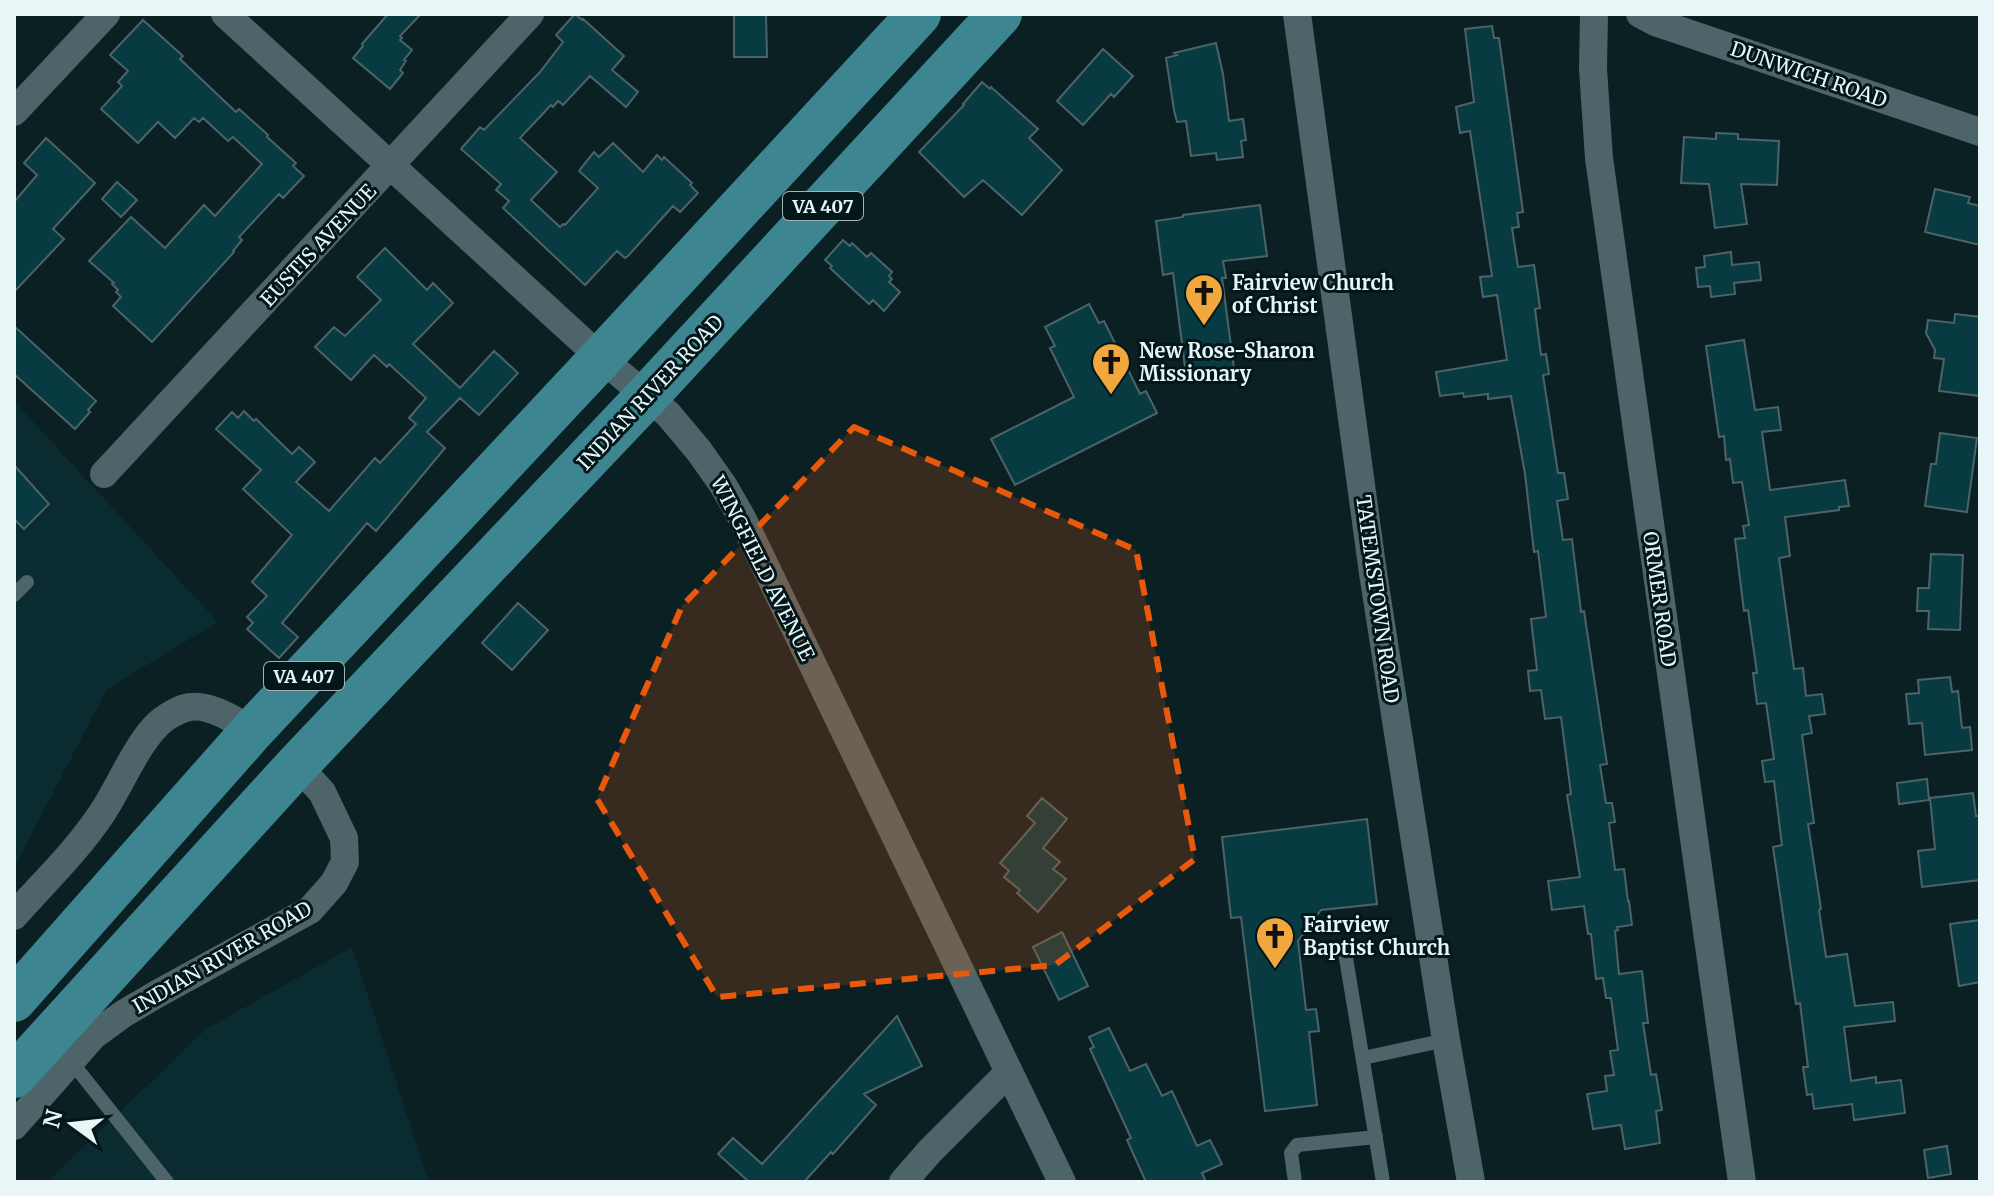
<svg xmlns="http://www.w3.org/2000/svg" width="1994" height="1196" font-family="Merriweather,serif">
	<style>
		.built { fill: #0a2b30 }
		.building { fill: #083a41; stroke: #4c6367; stroke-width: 2 }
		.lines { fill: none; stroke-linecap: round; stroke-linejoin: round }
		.service { stroke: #4d6468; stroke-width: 14 }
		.minor { stroke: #4d6468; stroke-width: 28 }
		.primary { stroke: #3d8590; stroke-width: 44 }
		.marked { fill: #e8590c; fill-opacity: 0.2; stroke: #e8590c; stroke-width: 6; stroke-dasharray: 16 10; stroke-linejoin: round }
		.labels { text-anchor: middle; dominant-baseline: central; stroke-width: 6; stroke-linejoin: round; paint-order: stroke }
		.shield { fill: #03171a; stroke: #a4b3b5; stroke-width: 2 }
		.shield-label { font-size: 18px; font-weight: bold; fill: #e9f6f8 }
		.street-label { font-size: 20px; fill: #e9f6f8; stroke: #03171a }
		.poi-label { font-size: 20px; font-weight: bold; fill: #e9f6f8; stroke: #03171a; text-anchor: start }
	</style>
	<rect width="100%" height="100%" fill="#0b2023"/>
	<path class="built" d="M14,401l204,221 -111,67 -93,179z
		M352,947l77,235h-382l159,-153z"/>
	<path class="building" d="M388,14h33l-21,22 2,2 -2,2 12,10 -8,10 2,1 -6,9 3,3 -13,16 -37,-31 10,-12 -1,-2z
		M575,14l7,6 1,-1 41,37 -12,14 26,22 -12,15 -36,-31 -27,29 -5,-4 -5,6 -2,-2 -31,33 37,34 -26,28 29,27 3,-3 2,1 33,-37 -19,-17 15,-19 5,5 14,-14 30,29 14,-17 5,5 2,-3 28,26 -2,2 8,8 -18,19 -7,-6 -45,50 -3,2 -8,-7 -32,34 -82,-77 6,-7 -13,-11 5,-6 -40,-35 19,-22 4,3 56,-58 23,-30 -7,-7z
		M734,14h32l1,43h-33z
		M143,20l40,36 -3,3 56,53 3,-3 29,26 -1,2 29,26 -3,3 11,10 -21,22 -4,-4 -40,43 3,3 -9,11 1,1 -82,90 -39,-36 8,-9 -5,-5 2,-2 -6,-6 2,-1 -25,-22 42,-44 34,31 39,-43 11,11 47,-52 -29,-27 -5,4 -25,-23 -4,4 -5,-4 -19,20 -17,-16 -20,21 -37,-34 21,-23 -4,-4 10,-11 -18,-16z
		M1492,26l2,12h5l24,174 -6,1 2,14 -7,1 6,39 16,-2 6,43 -5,1 6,46 5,-1 3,20 -6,1 15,98h6l4,26 -11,2 6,39 9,-1 9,73 3,-1 23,153 -7,1 6,38h6l3,19 -6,1 6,47 9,-1 4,32h1l3,24 -15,2 1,3 -3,1 4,43 23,-3 6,52h-5l8,52 5,-1 6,36 -6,1 4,32 -35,6 -4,-24 -28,4 -2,-12 -4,-23 20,-3 -2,-15 9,-1 -4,-24 8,-1 -7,-52h-5l-3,-20 -7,1 -5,-45h-3l-4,-28 -32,4 -4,-29 32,-4 -13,-82 4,-1 -10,-77 -16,2 -4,-29 -11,1 -2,-20 9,-1 -6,-51 15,-2 -8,-66 -4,1 -9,-78 -14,-78 -23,3v-5l-24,3 -1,-4 -23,3 -4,-24 71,-12 -10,-65 -14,2 -3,-20 12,-1 -22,-145 -10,2 -4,-26 18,-5 -9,-73z
		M1216,43l7,31 6,47 14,-2 3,21 -5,1 2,16 -26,3 -1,-7 -25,3 -5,-35 -9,1 -3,-12 -8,-52 11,-3 -3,-2z
		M1103,49l30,27 -19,21 -3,-3 -28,31 -26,-24z
		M982,82l8,7 1,-2 47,42 -9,9 33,32 -40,45 -39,-35 -19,17 -45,-45 45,-47 -1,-1z
		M1716,133l22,1v5l41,2 -2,44 -36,-1 6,40 -32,4 -6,-44 -28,-1 3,-46 32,2z
		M46,138l49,45 -42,46 11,10 -50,53v-90l23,-27 -13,-12z
		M117,182l20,18 -16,17 -19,-18z
		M1935,189l35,8 -2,6 12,3v39l-55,-13z
		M1260,205l7,51 -44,5 3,17h-4l13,98 -48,7 -14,-110 -10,2 -7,-54 27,-4v-2z
		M843,240l7,6 2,-3 15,14 4,-4 21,19 -3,4 3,3 -3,3 11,10 -16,19 -11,-11 -4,4 -39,-36 2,-2 -7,-6z
		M385,248l42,42 6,-7 20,20 -40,41 47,44 34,-37 24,22 -39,42 -19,-17 -33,34 18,16 -69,83 -9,-8 -85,100 16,14 -19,21 -32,-29 6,-6 -6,-6 20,-21 -15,-14 40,-47 -49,-46 18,-19 -45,-41 16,-17 6,6 6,-7 10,10 2,-2 36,35 7,-7 16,15 -19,20 33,29 46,-53 5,5 36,-39 -7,-6 17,-20 -37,-34 -2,3 -13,-12 -23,25 -36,-33 19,-20 11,9 36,-36 -24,-23z
		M1731,252l1,13 27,-3 2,18 -27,3 1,11 -24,3 -1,-11 -12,1 -2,-19 9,-1 -1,-11z
		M1089,304l10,19 5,-2 36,73 6,-3 11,22 -142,72 -24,-46 83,-42 -24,-49 5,-2 -10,-19z
		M1955,314l25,3v79l-41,-5 5,-32 -10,-1 1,-8 -9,-17 2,-13 26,3z
		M14,326l82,75 -8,9 2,2 -15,17 -61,-55z
		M1744,340l11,70 23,-3 3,23 -19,2 8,58 75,-10 4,26 -10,1v3l-54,7 5,39 -11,2 15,111 9,-1 3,28 16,-2 3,20 -16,2 3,17 -10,2 12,88 -6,1 13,85 -2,1 7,47 21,-3 8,52 38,-4 2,19 -51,6 7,54 25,-4v6l25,-3 4,33 -51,7 -2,-16 -38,5 -2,-15 -5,1 -4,-28h5l-8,-64 -4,1 -23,-157 9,-2 -8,-64 -9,1 -3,-21 12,-2 -8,-56 -9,1 -4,-31h4l-9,-63 -4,1 -9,-72 10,-1 -2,-12 6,-1 -7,-43 -9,1 -3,-24 -4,1 -2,-24 -5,1 -13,-91z
		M1940,433l37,5 -10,74 -42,-6 6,-42h5z
		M14,465l35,39 -25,25 -10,-10z
		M1931,554l32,1 -3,75 -32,-1 1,-18h-12l1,-23h11z
		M518,603l30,27 -36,40 -30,-27z
		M1950,677l2,15 6,-1 4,37 8,-1 2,23 -47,5 -3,-32 -13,1 -3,-30 13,-1 -1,-13z
		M1927,779l2,21 -30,4 -2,-21z
		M1973,793l3,23h4v64l-58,7 -4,-36 17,-2 -5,-51z
		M1042,798l25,21 -24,29 17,14 -7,7 13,10 -28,33 -21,-19 3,-3 -16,-13 5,-6 -9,-8 35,-40 -8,-7z
		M1367,819l10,85 -56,6 -23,31 8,69 10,-1 3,22 -10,1 8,73 -52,6 -24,-194 -10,1 -9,-81z
		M1980,920v62l-21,4 -9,-62z
		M1062,932l26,54 -29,14 -26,-53z
		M897,1016l25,50 -58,28 12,11 -43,49 -2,-2 -27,30h-59l2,-2 -29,-26 15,-16 29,26z
		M1109,1028l21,43 16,-7 16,32 10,-5 25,55 13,-6 12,24 -20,9 4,9h-60l-19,-42 4,-2 -41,-89 4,-2 -5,-10z
		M1947,1146l4,28 -23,4 -4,-28z"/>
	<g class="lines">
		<path class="service" d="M14,595l13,-13
			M1345,952l38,230
			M1363,1058l83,-18
			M70,1060l97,122
			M1295,1182l-4,-29 6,-8 79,-8"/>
		<path class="minor" d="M225,14l376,344 67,56 31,37 24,34 19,33 320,664
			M1297,14l76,559 73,467 25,142
			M1594,14l-1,55 6,89 143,1024
			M1640,14l15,8 325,110
			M14,112l92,-98
			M104,474l426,-460
			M14,916c30,-34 63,-65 88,-103 17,-25 34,-68 56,-89 6,-6 22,-16 32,-17 19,-3 46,13 62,24
			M14,1126l79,-90 30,-22 34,-20 153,-84 24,-27 11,-21 -1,-24 -22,-46 -25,-27
			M903,1182l27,-31 79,-79"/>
		<path class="primary" d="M14,1000l238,-269 349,-373 318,-344
			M14,1076l283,-311 349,-368 354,-383"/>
	</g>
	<path class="marked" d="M854,427l282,123 59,309 -140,106 -338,32 -120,-198 85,-193z"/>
	<defs>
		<g id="church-pin" transform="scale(2)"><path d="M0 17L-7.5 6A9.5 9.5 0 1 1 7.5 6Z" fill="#efa73e" stroke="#03171a"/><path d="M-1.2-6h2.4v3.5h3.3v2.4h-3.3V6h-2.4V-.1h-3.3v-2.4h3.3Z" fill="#111"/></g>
	</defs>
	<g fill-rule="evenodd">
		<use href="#church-pin" x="1204" y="293"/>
		<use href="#church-pin" x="1111" y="362"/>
		<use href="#church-pin" x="1275" y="936"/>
	</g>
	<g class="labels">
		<g class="shield">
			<rect x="783" y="192" width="80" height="28" rx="6"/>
			<rect x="264" y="662" width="80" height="28" rx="6"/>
		</g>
		<g class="shield-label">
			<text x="823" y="206">VA 407</text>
			<text x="304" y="676">VA 407</text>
		</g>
		<g class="street-label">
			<text transform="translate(1809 74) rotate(19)">DUNWICH ROAD</text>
			<text transform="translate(318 245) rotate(-47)">EUSTIS AVENUE</text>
			<text transform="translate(650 392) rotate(-47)">INDIAN RIVER ROAD</text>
			<text transform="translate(763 568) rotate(63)">WINGFIELD AVENUE</text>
			<text transform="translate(1378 599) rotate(82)">TATEMSTOWN ROAD</text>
			<text transform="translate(1660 599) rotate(82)">ORMER ROAD</text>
			<text transform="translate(222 957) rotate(-30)">INDIAN RIVER ROAD</text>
		</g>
		<g class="poi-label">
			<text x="1232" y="282">Fairview Church<tspan x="1232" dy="23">of Christ</tspan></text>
			<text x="1139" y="350">New Rose-Sharon<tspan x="1139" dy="23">Missionary</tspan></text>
			<text x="1303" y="924">Fairview<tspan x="1303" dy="23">Baptist Church</tspan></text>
		</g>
	</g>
	<rect width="1994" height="1196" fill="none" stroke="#e9f6f8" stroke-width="32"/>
	<g transform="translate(72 1124) rotate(285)" stroke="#03171a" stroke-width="6" paint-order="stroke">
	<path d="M0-6L14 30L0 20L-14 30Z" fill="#e9f6f8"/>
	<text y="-12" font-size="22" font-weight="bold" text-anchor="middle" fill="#e9f6f8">N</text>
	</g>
</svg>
